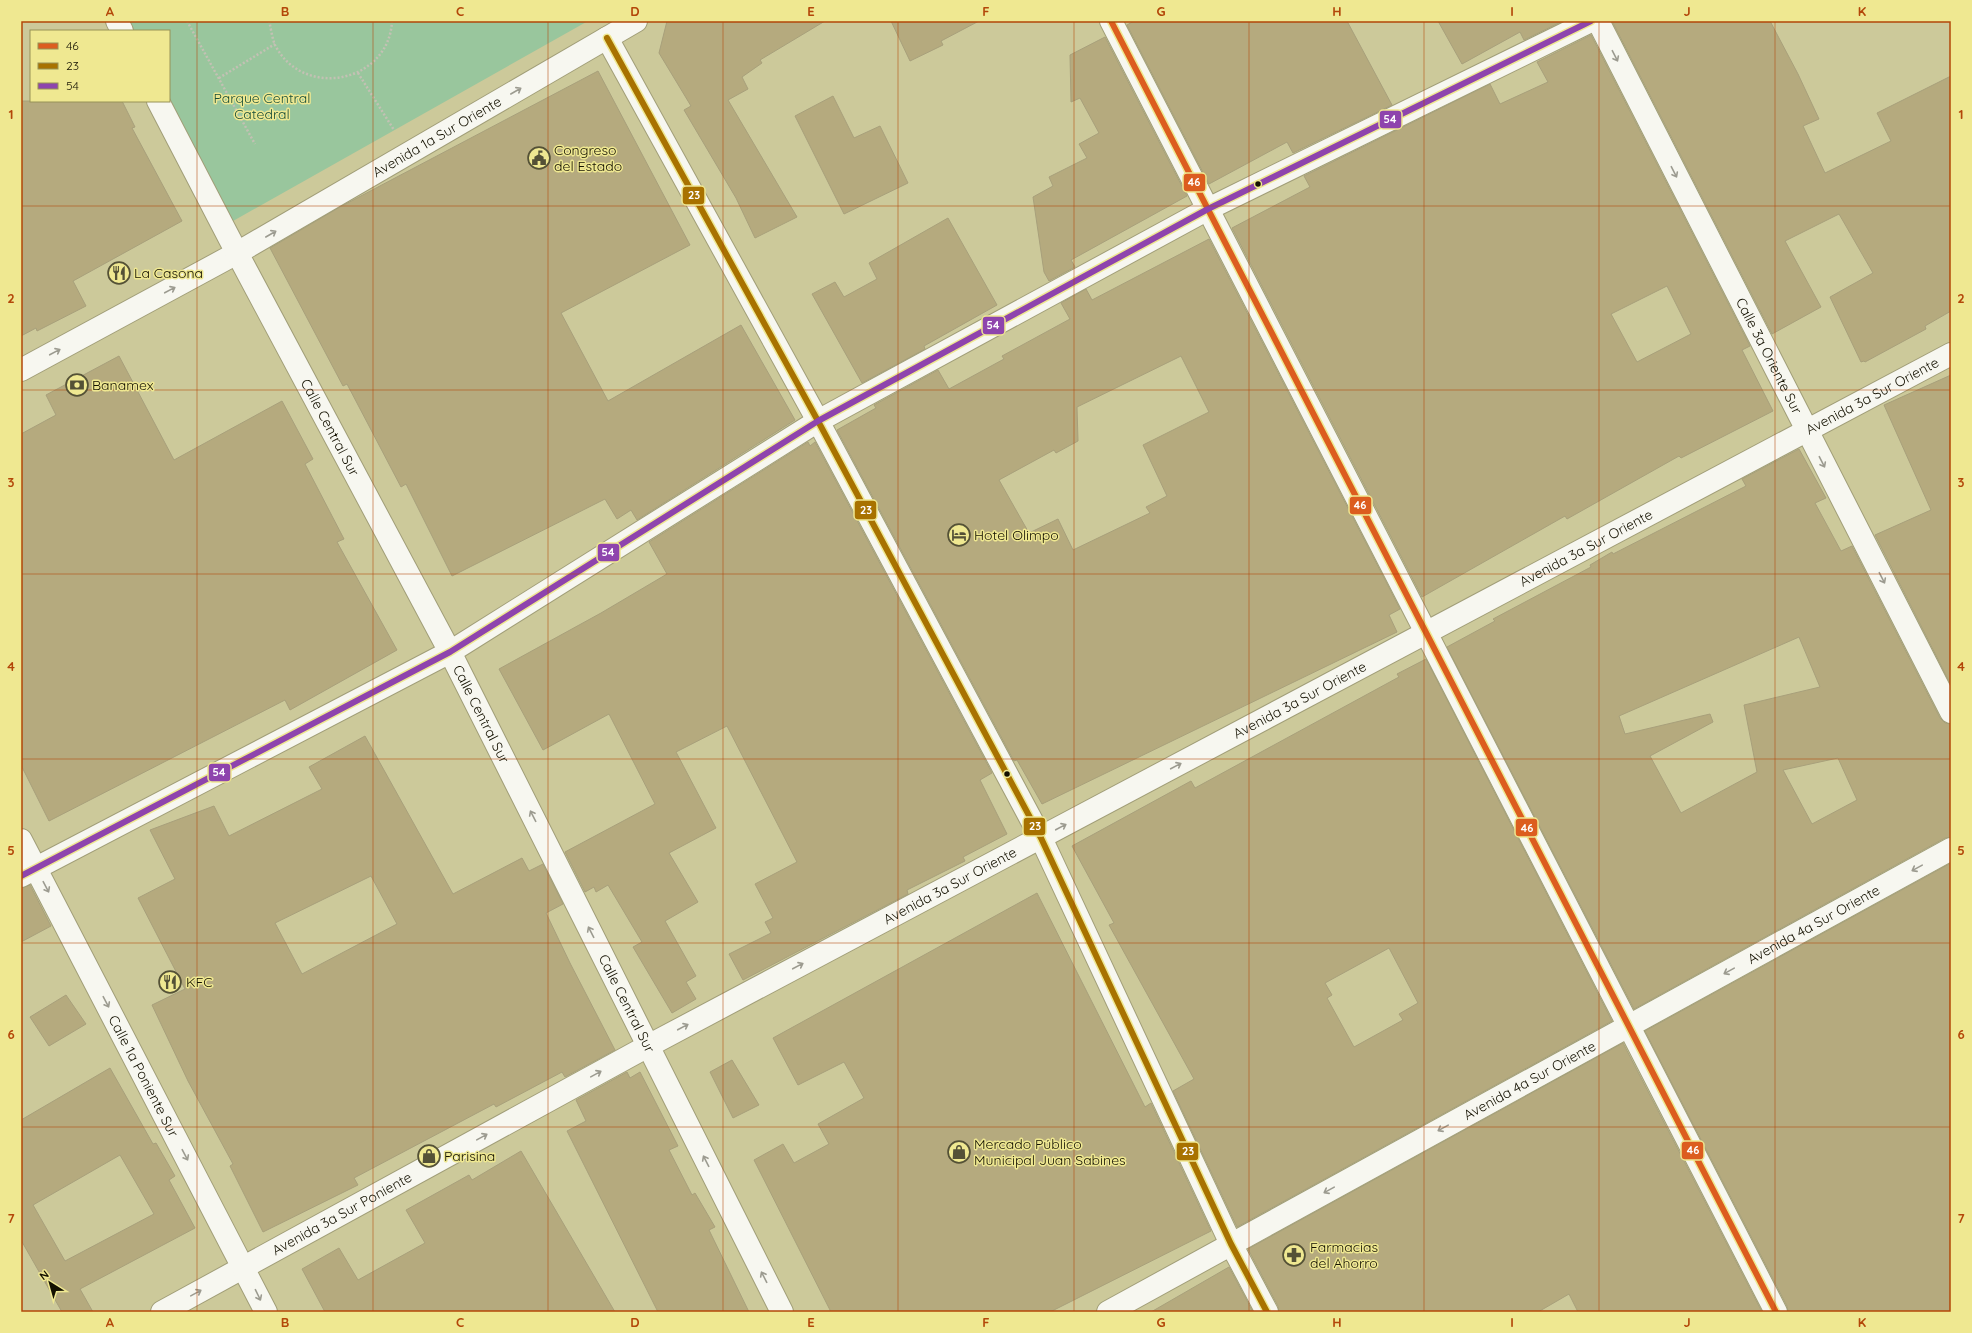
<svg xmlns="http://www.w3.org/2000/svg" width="1972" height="1333" font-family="Quicksand,sans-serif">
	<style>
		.green { fill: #99c69d }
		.building { fill: #b5aa7e; stroke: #a8a07b; fill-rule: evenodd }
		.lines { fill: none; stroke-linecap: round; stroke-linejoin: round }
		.minor-casing { stroke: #a19e78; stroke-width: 24 }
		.tertiary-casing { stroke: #a19e78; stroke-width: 24 }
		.secondary-casing { stroke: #a19e78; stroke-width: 24 }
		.path { stroke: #c3c1b4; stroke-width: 2.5; stroke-dasharray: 2 2; stroke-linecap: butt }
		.minor { stroke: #f7f7f0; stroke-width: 22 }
		.tertiary { stroke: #f7f7f0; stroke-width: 22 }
		.secondary { stroke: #f7f7f0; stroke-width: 22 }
		.bus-1-casing { stroke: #efe891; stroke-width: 9 }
		.bus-2-casing { stroke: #efe891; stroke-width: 9 }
		.bus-3-casing { stroke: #efe891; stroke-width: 9 }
		.bus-1 { stroke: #dc5d1f; stroke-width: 6 }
		.bus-2 { stroke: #a87200; stroke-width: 6 }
		.bus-3 { stroke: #8e44ad; stroke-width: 6 }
		.oneway { stroke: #9c9b90 }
		.grid { fill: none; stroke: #b34709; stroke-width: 1; stroke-opacity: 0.55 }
		.bus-dot { fill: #141100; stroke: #efe891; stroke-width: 1.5 }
		.labels { text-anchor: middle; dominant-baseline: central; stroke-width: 3; stroke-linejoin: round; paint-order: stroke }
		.park-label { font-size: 14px; fill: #174e39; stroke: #efe891 }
		.street-label { font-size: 14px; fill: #141100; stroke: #efe891 }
		.poi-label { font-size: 14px; fill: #141100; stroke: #efe891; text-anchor: start }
		.line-badge { stroke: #efe891; stroke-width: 1.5 }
		.badge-label { font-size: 11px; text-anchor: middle; font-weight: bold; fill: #fff }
		.neatline { fill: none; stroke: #b34709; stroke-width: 1.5 }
		.grid-label { font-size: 13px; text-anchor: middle; font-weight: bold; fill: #b34709 }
	</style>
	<rect width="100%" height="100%" fill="#ccc99a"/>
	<path class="green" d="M121,21h467l-362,204 -57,-124v-70h-43z"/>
	<path class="building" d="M667,21h158l-65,39 2,3 -20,14 6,12 -20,11 69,117 -42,21 -19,-40 -52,-88 7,-4 -32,-53z
		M891,21h88l-38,20 2,4 -33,16z
		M1134,21h213l45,84 -99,48 -6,-11 -78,42 -82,-159z
		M1438,21h125l-39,19 -4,-8 -58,32z
		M1612,21h158l28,53 21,45 -16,7 22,47 66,-32 -14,-28 74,-37v235l-26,15 1,3 -61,33 -1,-1 -3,1 -31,-65 43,-24 -34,-59 -54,27 36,66 -49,27z
		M1591,35l159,311 -8,4 31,61 -92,47 -2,-2 -112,63 -2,-3 -143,81 -190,-369 78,-41 -6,-11 186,-92 10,20 48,-22 -11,-20zM1667,286l24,48 -54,28 -26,-48z
		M1105,37l82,159 -116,64 4,7 -26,14 -5,-9 -11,-75 20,-11 -4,-9 38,-19 -8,-14 20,-11 -19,-35 -9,4 -1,-47z
		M598,71l92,174 -129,68 47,88 133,-76 54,95 -158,100 -6,-10 -14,9 -12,-20 -153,77 -46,-92 -5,3 -54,-103 -4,2 -73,-138 70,-41z
		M833,96l21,42 26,-12 28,57 -64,31 -49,-98z
		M21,101h101l13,26 -3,1 50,93 -109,60 13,25 -49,25 -1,-3 -15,8z
		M948,218l49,87 -73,41 1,3 -63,34 -50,-89 23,-12 9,15 33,-18 -8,-16z
		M1209,239l191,370 -11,6 8,17 -355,172 -25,-44 -3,1 -177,-331 39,-22 -2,-3 64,-35 11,19 55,-30 -2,-3 68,-37 -9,-16 25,-14 6,11zM1181,356l28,56 -66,33 24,51 -21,11 4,6 -77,37 -15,-31 -29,14 -30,-53 55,-30 2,3 22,-12 -1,-34z
		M119,356l55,104 108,-59 31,58 -8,5 39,75 -7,3 60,108 -107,60 -5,-10 -236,121 -28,-56v-331l35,-19 -10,-20z
		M1951,375v310l-76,-150 56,-25 -47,-105z
		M808,442l2,4 5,-4 177,331 -12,7 27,54 -44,23 2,4 -58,29 1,4 -165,86 -14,-26 42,-21 -6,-11 8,-4 -18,-34 42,-22 -70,-136 -51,26 40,76 -47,25 29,49 -33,19 31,55 -10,6 10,17 -24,14 -39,-66 9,-5 -34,-57 -12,7 -2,-5 -9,5 -20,-40 90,-48 -46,-90 -66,36 -44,-81 102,-56 66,-39 -18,-32z
		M1799,449l27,49 -11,5 26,48 11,-5 88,172 5,5 6,1v113l-6,1 -311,171 -187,-362 48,-26 -2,-2 98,-52 -1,-2 22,-13 1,2 133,-68 -4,-7zM1799,637l21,50 -76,18 13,67 -76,41 -31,-57 63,-34 -3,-8 -85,20 -6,-18zM1838,758l19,42 -45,24 -29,-54z
		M1426,659l186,362 -375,206 -64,-136 21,-12 -85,-154 5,-2 -42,-77 119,-65 4,7 204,-111 -2,-3zM1389,948l29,55 -19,11 4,6 -49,27 -27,-49 5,-3 -7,-12z
		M365,736l88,158 69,-36 7,13 14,-7 20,40 -17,9 24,50 45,87 -50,27 -3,-5 -66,35 -2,-3 -140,74 4,7 -95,47 -33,-66 3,-2 -45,-83 -36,-76 33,-16 -47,-91 37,-19 -25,-49 64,-24 15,30 93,-47 -13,-22zM371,876l26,48 -95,50 -27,-51z
		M1951,863v449h-163l-1,-6 -142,-275z
		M30,885l21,41 -30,16v-54z
		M1037,893l108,214 6,-4 60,128 -161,81h-219l-77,-152 29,-16 11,19 35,-19 -11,-20 46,-26 -20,-36 -46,23 -25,-47z
		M66,995l20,29 -37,22 -19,-29z
		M1623,1043l139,269h-184l-9,-18 -31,18h-259l-1,-6 -30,-57z
		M732,1060l27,45 -26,13 -23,-46z
		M110,1068l43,76 3,-1 19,33 -6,4 26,48 -115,61 13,23h-31l-41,-72v-120zM120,1155l34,59 -89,47 -32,-56z
		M627,1072l3,6 10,-6 38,74 -9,4 23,45 3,-2 20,34 -6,3 40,82h-91l-91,-181 19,-10 -10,-21z
		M521,1151l94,161h-290l-23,-43 37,-21 19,32 67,-37 -19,-33 63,-35 3,5z
		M1229,1267l24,45h-102z"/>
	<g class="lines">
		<g class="minor-casing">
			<g id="minor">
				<path d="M1111,21l665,1291"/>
				<path id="s1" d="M1598,21l353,691"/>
				<path d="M607,38l211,383 223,417 190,406 36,68"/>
				<path d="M21,876l429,-224 368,-231 390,-212 383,-188"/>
				<path id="s2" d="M162,1312l486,-266 1303,-692"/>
				<path id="s3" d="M1108,1312l843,-463"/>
			</g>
		</g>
		<g class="tertiary-casing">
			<g id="tertiary">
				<path id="s4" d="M21,370l216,-117 399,-232"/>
			</g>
		</g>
		<g class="secondary-casing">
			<g id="secondary">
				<path d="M117,21l5,10"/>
				<path id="s5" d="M158,101l79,152 213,399 332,660"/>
				<path id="s6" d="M21,840l245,472"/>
			</g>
		</g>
		<path class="path" d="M187,21l68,123
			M269,21c2,7 3,17 6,24 28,55 114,38 117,-24
			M358,73l36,57
			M219,78l56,-34"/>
		<use href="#minor" class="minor"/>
		<use href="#tertiary" class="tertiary"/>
		<use href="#secondary" class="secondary"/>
		<g class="bus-1-casing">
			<path id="bus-1" d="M1111,21l665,1291"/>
		</g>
		<g class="bus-2-casing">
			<path id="bus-2" d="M607,38l211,383 223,417 190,406 36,68"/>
		</g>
		<g class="bus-3-casing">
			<path id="bus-3" d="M21,876l429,-224 368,-231 390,-212 383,-188"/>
		</g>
		<use href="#bus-1" class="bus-1"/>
		<use href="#bus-2" class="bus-2"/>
		<use href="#bus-3" class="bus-3"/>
	</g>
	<defs><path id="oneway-shaft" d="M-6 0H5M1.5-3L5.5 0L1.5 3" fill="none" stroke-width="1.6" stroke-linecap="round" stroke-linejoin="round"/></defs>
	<g class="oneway">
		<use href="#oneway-shaft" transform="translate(1615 56) rotate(63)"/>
		<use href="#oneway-shaft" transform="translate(516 91) rotate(-30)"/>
		<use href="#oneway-shaft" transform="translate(1674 172) rotate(63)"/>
		<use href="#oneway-shaft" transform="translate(271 234) rotate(-30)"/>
		<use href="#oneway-shaft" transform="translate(170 290) rotate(-28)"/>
		<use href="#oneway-shaft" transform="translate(55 352) rotate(-28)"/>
		<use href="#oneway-shaft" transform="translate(1822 462) rotate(63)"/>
		<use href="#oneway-shaft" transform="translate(1882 578) rotate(63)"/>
		<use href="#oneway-shaft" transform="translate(1176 766) rotate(-28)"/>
		<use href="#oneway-shaft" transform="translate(533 816) rotate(-117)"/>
		<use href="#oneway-shaft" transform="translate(1061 827) rotate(-28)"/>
		<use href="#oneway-shaft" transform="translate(1917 868) rotate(151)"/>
		<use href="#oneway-shaft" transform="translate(46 887) rotate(62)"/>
		<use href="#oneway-shaft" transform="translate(591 932) rotate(-117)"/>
		<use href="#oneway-shaft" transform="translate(798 966) rotate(-28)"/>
		<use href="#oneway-shaft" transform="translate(1729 971) rotate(151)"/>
		<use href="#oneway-shaft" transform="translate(106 1002) rotate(62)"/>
		<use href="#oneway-shaft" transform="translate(683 1027) rotate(-28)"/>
		<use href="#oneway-shaft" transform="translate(596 1074) rotate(-29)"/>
		<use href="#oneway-shaft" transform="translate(1443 1128) rotate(151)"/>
		<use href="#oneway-shaft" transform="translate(482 1137) rotate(-29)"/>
		<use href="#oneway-shaft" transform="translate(185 1155) rotate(62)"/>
		<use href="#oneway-shaft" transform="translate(706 1161) rotate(-117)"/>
		<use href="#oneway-shaft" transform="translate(1329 1190) rotate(151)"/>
		<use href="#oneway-shaft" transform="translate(764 1277) rotate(-117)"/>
		<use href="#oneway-shaft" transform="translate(196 1293) rotate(-29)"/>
		<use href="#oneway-shaft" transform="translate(258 1295) rotate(64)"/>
	</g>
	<path class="grid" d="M197,21v1291M373,21v1291M548,21v1291M723,21v1291M898,21v1291M1074,21v1291M1249,21v1291M1424,21v1291M1599,21v1291M1775,21v1291M21,206h1930M21,390h1930M21,574h1930M21,759h1930M21,943h1930M21,1127h1930"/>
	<defs>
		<g id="civic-ring" transform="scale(1.15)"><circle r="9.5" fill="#efe891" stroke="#545136" stroke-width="1.5"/><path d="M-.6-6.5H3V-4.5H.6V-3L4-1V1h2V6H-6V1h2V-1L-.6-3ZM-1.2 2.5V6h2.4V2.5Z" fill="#545136"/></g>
		<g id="restaurant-ring" transform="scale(1.15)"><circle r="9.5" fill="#efe891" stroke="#545136" stroke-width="1.5"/><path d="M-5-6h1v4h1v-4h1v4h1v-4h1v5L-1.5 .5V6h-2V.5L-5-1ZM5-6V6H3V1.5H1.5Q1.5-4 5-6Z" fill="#545136"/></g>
		<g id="bank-ring" transform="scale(1.15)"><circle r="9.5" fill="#efe891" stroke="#545136" stroke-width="1.5"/><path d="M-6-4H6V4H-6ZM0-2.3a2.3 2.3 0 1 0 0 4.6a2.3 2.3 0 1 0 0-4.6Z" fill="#545136"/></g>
		<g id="hotel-ring" transform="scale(1.15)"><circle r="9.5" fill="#efe891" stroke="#545136" stroke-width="1.5"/><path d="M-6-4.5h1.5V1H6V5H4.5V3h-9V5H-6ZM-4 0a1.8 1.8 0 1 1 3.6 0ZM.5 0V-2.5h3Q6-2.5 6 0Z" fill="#545136"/></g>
		<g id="shop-ring" transform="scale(1.15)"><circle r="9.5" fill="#efe891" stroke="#545136" stroke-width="1.5"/><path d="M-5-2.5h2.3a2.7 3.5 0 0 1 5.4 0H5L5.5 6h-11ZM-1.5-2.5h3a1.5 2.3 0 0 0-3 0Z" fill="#545136"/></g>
		<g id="pharmacy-ring" transform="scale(1.15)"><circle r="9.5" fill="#efe891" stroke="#545136" stroke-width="1.5"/><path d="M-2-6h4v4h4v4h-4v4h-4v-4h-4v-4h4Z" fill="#545136"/></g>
	</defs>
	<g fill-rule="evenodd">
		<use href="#civic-ring" x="539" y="158"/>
		<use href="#restaurant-ring" x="119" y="273"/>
		<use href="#bank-ring" x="77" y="385"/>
		<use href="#hotel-ring" x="959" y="535"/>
		<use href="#restaurant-ring" x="170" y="982"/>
		<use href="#shop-ring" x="959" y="1152"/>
		<use href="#shop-ring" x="429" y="1156"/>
		<use href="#pharmacy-ring" x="1294" y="1255"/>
	</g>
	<g class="bus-dot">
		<circle cx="1258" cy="184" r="3.5"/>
		<circle cx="1007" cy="774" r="3.5"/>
	</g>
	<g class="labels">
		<g class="park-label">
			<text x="262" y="98">Parque Central<tspan x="262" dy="16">Catedral</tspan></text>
		</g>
		<g class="street-label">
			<text stroke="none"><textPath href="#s4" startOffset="477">Avenida 1a Sur Oriente</textPath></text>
			<text stroke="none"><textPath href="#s1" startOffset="376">Calle 3a Oriente Sur</textPath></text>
			<text stroke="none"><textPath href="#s2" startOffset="1940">Avenida 3a Sur Oriente</textPath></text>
			<text stroke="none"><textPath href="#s5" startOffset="369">Calle Central Sur</textPath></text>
			<text stroke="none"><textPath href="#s2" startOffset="1616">Avenida 3a Sur Oriente</textPath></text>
			<text stroke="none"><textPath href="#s2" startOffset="1292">Avenida 3a Sur Oriente</textPath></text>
			<text stroke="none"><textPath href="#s5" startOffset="693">Calle Central Sur</textPath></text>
			<text stroke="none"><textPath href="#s2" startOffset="896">Avenida 3a Sur Oriente</textPath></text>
			<text stroke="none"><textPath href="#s3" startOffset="805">Avenida 4a Sur Oriente</textPath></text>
			<text stroke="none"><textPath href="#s5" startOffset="1017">Calle Central Sur</textPath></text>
			<text stroke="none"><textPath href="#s6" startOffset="266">Calle 1a Poniente Sur</textPath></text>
			<text stroke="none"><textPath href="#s3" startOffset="481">Avenida 4a Sur Oriente</textPath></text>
			<text stroke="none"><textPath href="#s2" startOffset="205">Avenida 3a Sur Poniente</textPath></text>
		</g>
		<g class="poi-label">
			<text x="554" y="150">Congreso<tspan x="554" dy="16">del Estado</tspan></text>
			<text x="134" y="273">La Casona</text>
			<text x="92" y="385">Banamex</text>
			<text x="974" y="535">Hotel Olimpo</text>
			<text x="186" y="982">KFC</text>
			<text x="974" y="1144">Mercado Público<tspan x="974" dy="16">Municipal Juan Sabines</tspan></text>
			<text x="444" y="1156">Parisina</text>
			<text x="1310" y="1247">Farmacias<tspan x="1310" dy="16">del Ahorro</tspan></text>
		</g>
	</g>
	<g class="line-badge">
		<rect x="1379" y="110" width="23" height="19" rx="4" fill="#8e44ad"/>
		<rect x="1183" y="173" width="23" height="19" rx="4" fill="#dc5d1f"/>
		<rect x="682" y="186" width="23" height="19" rx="4" fill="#a87200"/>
		<rect x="982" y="316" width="23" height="19" rx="4" fill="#8e44ad"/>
		<rect x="1349" y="496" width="23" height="19" rx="4" fill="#dc5d1f"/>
		<rect x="854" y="500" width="23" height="20" rx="4" fill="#a87200"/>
		<rect x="597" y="543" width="23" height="19" rx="4" fill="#8e44ad"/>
		<rect x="208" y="763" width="23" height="19" rx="4" fill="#8e44ad"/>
		<rect x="1023" y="817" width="23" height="19" rx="4" fill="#a87200"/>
		<rect x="1515" y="818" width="23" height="19" rx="4" fill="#dc5d1f"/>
		<rect x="1681" y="1141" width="23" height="19" rx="4" fill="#dc5d1f"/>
		<rect x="1176" y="1142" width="23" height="19" rx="4" fill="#a87200"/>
	</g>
	<g class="badge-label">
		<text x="1390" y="123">54</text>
		<text x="1194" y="186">46</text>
		<text x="694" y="199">23</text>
		<text x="993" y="329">54</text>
		<text x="1360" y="509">46</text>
		<text x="866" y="514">23</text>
		<text x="608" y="556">54</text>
		<text x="219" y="776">54</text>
		<text x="1035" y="830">23</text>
		<text x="1527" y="832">46</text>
		<text x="1693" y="1154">46</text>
		<text x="1188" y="1155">23</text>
	</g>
	<rect width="1972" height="1333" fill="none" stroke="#efe891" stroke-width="44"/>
	<rect x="30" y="30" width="140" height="72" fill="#efe891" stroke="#979257"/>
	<rect x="38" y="43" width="20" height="6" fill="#dc5d1f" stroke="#979257"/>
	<text x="66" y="50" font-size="12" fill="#141100">46</text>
	<rect x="38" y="63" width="20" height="6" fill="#a87200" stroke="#979257"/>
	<text x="66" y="70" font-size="12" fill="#141100">23</text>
	<rect x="38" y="83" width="20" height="6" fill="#8e44ad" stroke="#979257"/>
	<text x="66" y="90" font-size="12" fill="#141100">54</text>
	<g transform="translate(50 1283) rotate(323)" stroke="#efe891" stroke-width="3" paint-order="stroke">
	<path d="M0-3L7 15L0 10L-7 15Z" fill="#141100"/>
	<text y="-6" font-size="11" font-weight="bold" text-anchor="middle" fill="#141100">N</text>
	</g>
	<rect x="22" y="22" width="1928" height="1289" class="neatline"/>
	<g class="grid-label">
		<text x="110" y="16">A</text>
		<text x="285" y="16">B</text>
		<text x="460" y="16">C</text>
		<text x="635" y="16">D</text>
		<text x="811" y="16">E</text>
		<text x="986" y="16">F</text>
		<text x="1161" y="16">G</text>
		<text x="1337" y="16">H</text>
		<text x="1512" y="16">I</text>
		<text x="1687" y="16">J</text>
		<text x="1862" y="16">K</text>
		<text x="11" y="119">1</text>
		<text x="1961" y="119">1</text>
		<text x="11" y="303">2</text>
		<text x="1961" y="303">2</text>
		<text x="11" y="487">3</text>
		<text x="1961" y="487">3</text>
		<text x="11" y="671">4</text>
		<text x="1961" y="671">4</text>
		<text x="11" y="855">5</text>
		<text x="1961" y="855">5</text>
		<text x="11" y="1039">6</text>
		<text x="1961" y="1039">6</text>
		<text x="11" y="1223">7</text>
		<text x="1961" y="1223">7</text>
		<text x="110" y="1327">A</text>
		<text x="285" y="1327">B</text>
		<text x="460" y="1327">C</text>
		<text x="635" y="1327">D</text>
		<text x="811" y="1327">E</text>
		<text x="986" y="1327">F</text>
		<text x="1161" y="1327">G</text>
		<text x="1337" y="1327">H</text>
		<text x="1512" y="1327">I</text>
		<text x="1687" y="1327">J</text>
		<text x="1862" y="1327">K</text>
	</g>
</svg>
